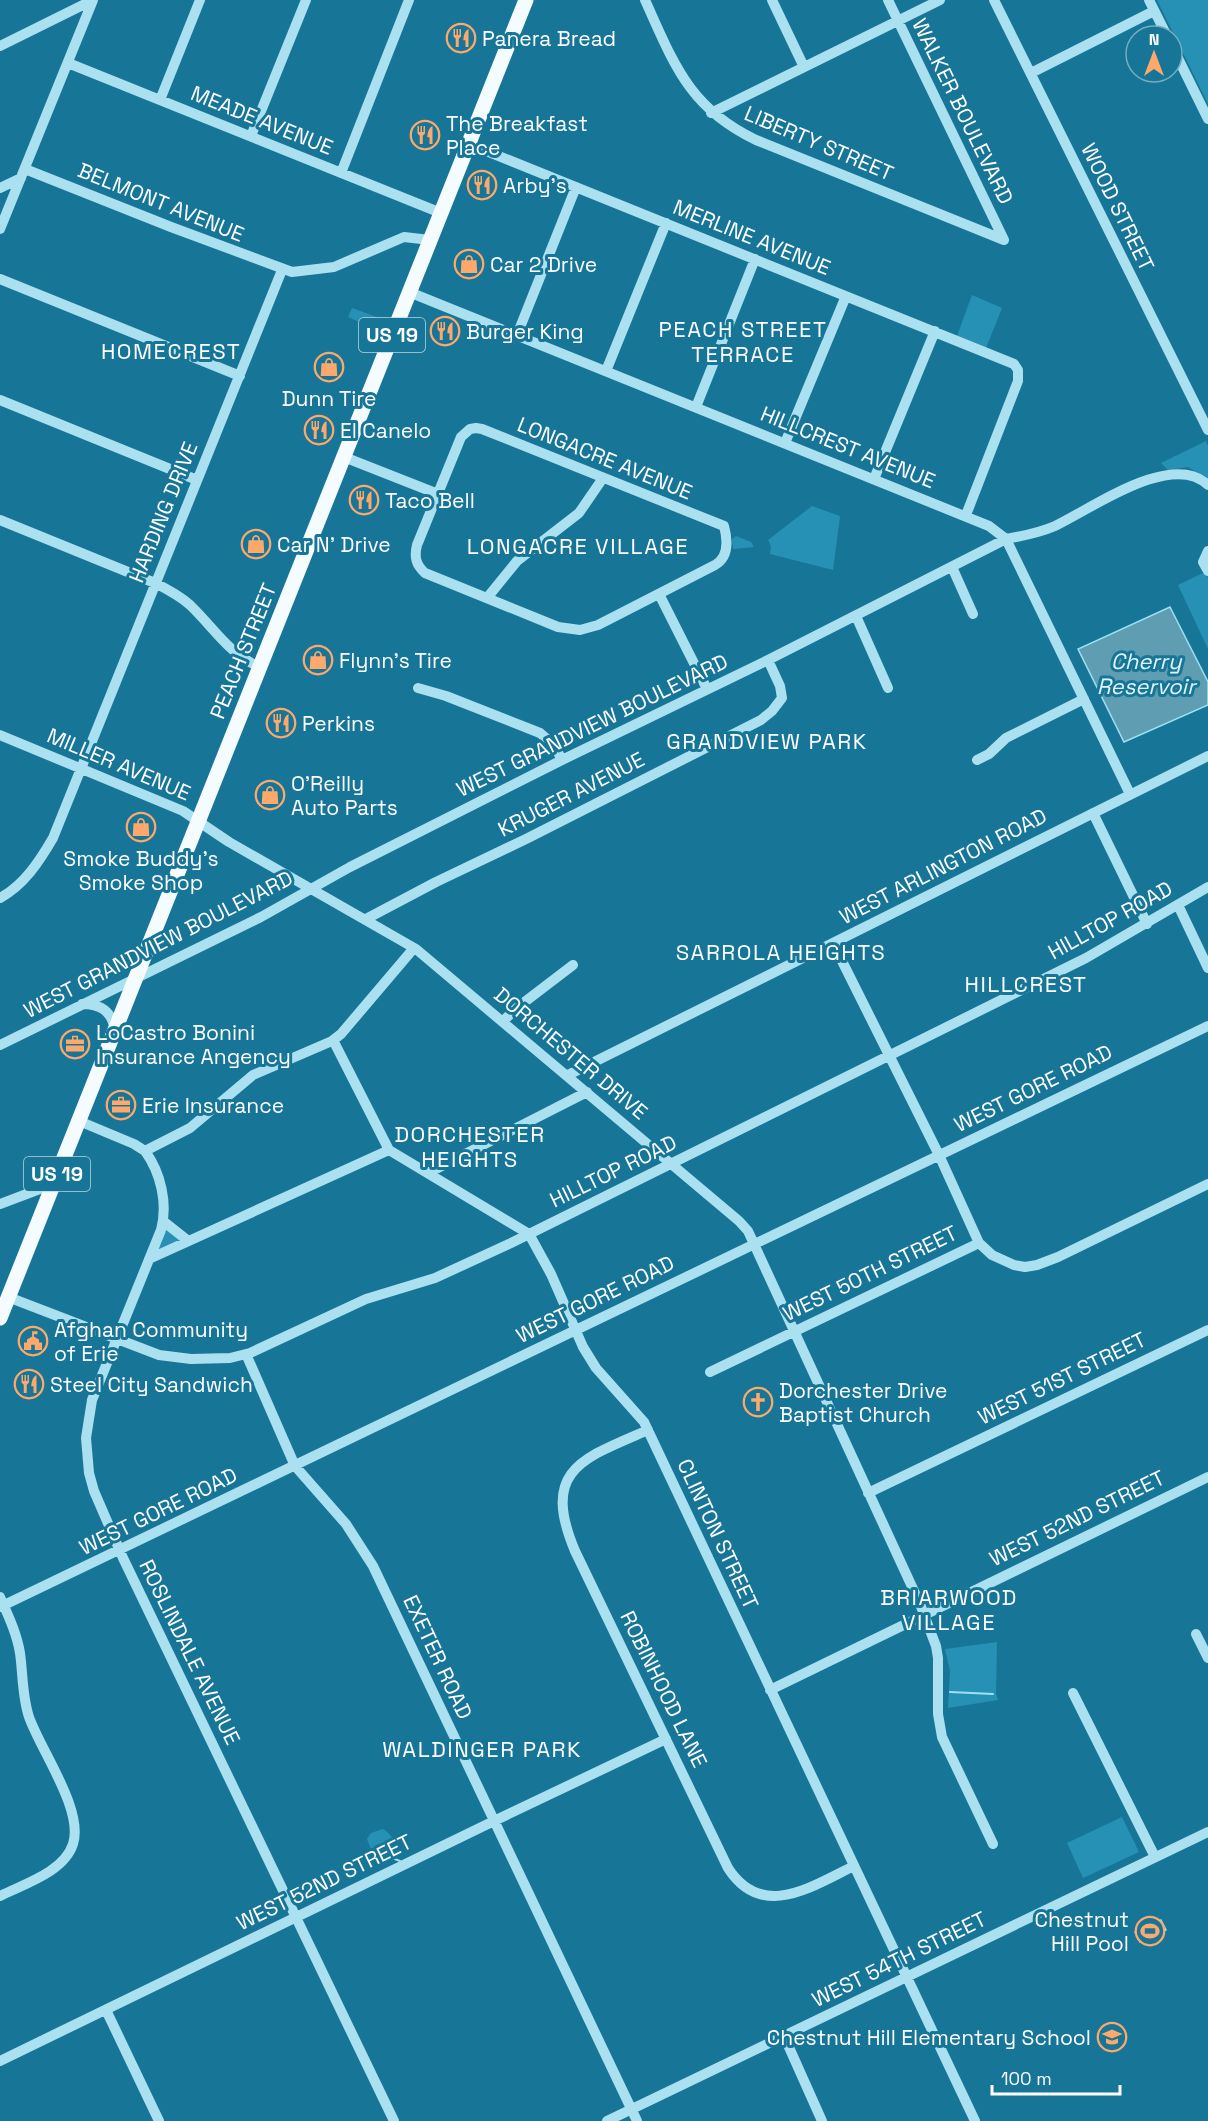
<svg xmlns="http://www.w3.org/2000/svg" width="1208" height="2121" font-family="'Space Grotesk',sans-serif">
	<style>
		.green { fill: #2791b5 }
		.water { fill: #5e9db2; stroke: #9ee0f4; stroke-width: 1.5 }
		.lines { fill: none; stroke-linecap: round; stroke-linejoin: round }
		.stream { stroke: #9ee0f4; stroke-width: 2 }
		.minor { stroke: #abe0f1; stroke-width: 10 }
		.major { stroke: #f5fcff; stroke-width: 15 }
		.labels { text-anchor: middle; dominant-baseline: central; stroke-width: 6; stroke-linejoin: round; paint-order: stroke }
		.shield { fill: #177698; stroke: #b9d6e0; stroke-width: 1.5 }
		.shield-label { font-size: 20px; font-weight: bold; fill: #fff }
		.poi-label { font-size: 21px; fill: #fff; stroke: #177698; text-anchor: start }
		.street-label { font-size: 21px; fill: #fff; stroke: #177698 }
		.neighbourhood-label { font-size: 22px; letter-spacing: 1.5px; fill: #fff; stroke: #177698 }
		.water-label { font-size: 22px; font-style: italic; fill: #dff5fc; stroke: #177698 }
	</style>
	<rect width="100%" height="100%" fill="#177698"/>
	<path class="green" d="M1157,0h51v104z
		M972,295l30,13 -16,40 -29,-12z
		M352,308l33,12 -5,11 -32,-14z
		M1206,441l2,5v33l-20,-12 -20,3 -7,-7z
		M812,506l28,10 -7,54 -63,-16 1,-8 -3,-6z
		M736,536l15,6 3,5 -21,2 -1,-10z
		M1203,573l5,4v72l-30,-64z
		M167,1228l14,12 -23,10z
		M997,1642l-1,51 2,7 -50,8 2,-37 -5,-22z
		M1122,1817l17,35 -56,26 -16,-35z
		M383,1829c9,5 15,16 12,26l-7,6c-15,1 -16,-10 -21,-22l4,-6z"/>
	<path class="water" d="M1170,607l38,75v23l-84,37 -46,-93z
		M1161,1920l5,10 -26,12 -5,-10z"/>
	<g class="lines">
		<path class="stream" d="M950,1692l43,2
			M392,1858l8,3"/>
		<path class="minor" d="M645,0c29,64 44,108 111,140l248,100
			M772,0l32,67
			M888,0l116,240
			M994,0l214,430
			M1149,0l18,36
			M0,46l93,-46
			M1172,46l36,73
			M68,63l373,150
			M1031,73l123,-62
			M160,100l40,-100
			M711,113l229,-113
			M251,136l55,-136
			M469,144l545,220 4,6v11l-52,134
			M25,169l146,58 121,45 42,-5 70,-30 26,3
			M341,173l68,-173
			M0,188l21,-10
			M0,229l93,-229
			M0,279l240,97
			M409,292l580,234 17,13 124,255
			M517,335l59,-148
			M606,371l60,-148
			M0,400l197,80
			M696,407l59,-148
			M476,428l6,1 242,97c4,15 5,31 -9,39l-117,60 -18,5 -22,-3 -133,-54c-9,-8 -11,-16 -8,-28l44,-108 9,-8z
			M785,443l61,-147
			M344,457l94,37
			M874,479l61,-148
			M0,520l155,63c12,6 25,13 35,22 25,24 37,47 69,62
			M1208,551l-5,11 5,9
			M952,567l21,47
			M659,594l48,95
			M487,598l30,-37 62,-48 24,-35
			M856,616l32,72
			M418,688l28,8 94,37 14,12 8,15
			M0,735l183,76 46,31 187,107 323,272 9,10 172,373 16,42 2,12v56l4,23 51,107
			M977,760l12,-6 17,-16 78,-39
			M1093,813l54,111
			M0,898c24,-13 39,-36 53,-60l229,-568
			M1178,905l30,63
			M366,919l70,-37 90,-43 235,-119 11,-9 10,-13 -2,-12 -12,-26
			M833,943l106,212 40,88 13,12 22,10 11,2 12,-2 21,-8 150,-73
			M82,1004c19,0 29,7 33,25
			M503,1021l15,-14 55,-42
			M333,1040l56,110 140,84 22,40 32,73 13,21 48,54 331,699
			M0,1045l261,-128 89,-50 214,-108 204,-99 238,-121c17,-3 33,-6 49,-13 36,-17 117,-76 153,-41
			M568,1075l640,-319
			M79,1121l55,23 11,7 45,-23 63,-53 79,-34 9,-7 73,-86
			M145,1151c16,22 23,53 16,79l-69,170 -6,38 3,35 5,18 29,67 271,563
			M428,1173l159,-81
			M0,1204l53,-20
			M163,1221l24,19
			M149,1259l240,-109
			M8,1297l151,58 32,4 39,-1 20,-5 116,-54 69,-21 76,-35 575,-285 122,-71
			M246,1354l49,112 51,58 27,42 264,555
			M710,1372l269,-129
			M648,1430c-67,29 -107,40 -73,121l153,317c34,53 84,18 126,-2
			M868,1493l340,-163
			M0,1597c8,18 17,37 20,56 3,21 2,43 9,64 12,34 55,93 44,127 -9,28 -49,40 -73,52
			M0,1607l1208,-581
			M1196,1634l12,24
			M770,1690l438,-213
			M1073,1693l82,164
			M106,2010l53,111
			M784,2036l38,85
			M0,2061l494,-240 172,-82
			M607,2121l601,-289"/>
		<path class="major" d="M0,1318l526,-1318"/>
	</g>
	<defs>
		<g id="restaurant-ring" transform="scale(1.5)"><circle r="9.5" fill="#177698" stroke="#ffa86b" stroke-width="1.5"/><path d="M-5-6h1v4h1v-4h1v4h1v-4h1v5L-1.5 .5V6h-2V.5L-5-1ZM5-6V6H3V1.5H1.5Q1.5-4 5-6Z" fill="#ffa86b"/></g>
		<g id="shop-ring" transform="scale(1.5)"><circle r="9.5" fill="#177698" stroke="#ffa86b" stroke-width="1.5"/><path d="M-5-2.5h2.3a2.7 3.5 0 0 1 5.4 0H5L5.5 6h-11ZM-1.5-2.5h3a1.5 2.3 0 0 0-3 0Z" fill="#ffa86b"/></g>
		<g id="office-ring" transform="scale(1.5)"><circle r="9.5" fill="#177698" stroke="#ffa86b" stroke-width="1.5"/><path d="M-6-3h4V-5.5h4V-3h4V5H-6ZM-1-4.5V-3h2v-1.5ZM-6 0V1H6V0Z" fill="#ffa86b"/></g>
		<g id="civic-ring" transform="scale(1.5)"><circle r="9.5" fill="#177698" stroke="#ffa86b" stroke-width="1.5"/><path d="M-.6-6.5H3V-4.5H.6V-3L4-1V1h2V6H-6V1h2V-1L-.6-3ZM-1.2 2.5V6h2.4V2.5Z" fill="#ffa86b"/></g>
		<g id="church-ring" transform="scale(1.5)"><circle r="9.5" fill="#177698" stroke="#ffa86b" stroke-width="1.5"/><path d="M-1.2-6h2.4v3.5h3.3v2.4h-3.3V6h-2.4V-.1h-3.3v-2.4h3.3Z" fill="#ffa86b"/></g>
		<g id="stadium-ring" transform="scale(1.5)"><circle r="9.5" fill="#177698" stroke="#ffa86b" stroke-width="1.5"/><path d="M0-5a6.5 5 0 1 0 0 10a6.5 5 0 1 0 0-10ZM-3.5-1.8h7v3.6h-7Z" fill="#ffa86b"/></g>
		<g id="school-ring" transform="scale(1.5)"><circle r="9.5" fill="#177698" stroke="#ffa86b" stroke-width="1.5"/><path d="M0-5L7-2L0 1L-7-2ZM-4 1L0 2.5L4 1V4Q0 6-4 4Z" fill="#ffa86b"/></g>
	</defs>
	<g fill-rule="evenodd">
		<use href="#restaurant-ring" x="461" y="38"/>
		<use href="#restaurant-ring" x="425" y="135"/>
		<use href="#restaurant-ring" x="482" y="185"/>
		<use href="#shop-ring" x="469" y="264"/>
		<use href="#restaurant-ring" x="445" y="331"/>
		<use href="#shop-ring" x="329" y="367"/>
		<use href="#restaurant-ring" x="319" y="430"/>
		<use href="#restaurant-ring" x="364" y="500"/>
		<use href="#shop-ring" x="256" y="544"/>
		<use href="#shop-ring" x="318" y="660"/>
		<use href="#restaurant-ring" x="281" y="723"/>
		<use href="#shop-ring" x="270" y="795"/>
		<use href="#shop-ring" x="141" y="827"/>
		<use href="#office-ring" x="75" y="1044"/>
		<use href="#office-ring" x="121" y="1105"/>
		<use href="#civic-ring" x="33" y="1341"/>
		<use href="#restaurant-ring" x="29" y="1384"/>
		<use href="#church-ring" x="758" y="1402"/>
		<use href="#stadium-ring" x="1150" y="1931"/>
		<use href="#school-ring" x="1112" y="2037"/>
	</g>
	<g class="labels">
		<g class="shield">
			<rect x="359" y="318" width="66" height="34" rx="4.5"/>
			<rect x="24" y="1157" width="66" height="34" rx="4.5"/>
		</g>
		<g class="shield-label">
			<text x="392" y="335">US 19</text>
			<text x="57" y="1174">US 19</text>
		</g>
		<g class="poi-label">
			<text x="482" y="38">Panera Bread</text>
			<text x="446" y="123">The Breakfast<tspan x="446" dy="24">Place</tspan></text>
			<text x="503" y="185">Arby's</text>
			<text x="490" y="264">Car 2 Drive</text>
			<text x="466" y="331">Burger King</text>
			<text x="329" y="398" text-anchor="middle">Dunn Tire</text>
			<text x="340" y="430">El Canelo</text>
			<text x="385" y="500">Taco Bell</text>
			<text x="277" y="544">Car N' Drive</text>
			<text x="339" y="660">Flynn's Tire</text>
			<text x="302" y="723">Perkins</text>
			<text x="291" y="783">O'Reilly<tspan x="291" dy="24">Auto Parts</tspan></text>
			<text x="141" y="858" text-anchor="middle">Smoke Buddy's<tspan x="141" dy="24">Smoke Shop</tspan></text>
			<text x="96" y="1032">LoCastro Bonini<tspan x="96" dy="24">Insurance Angency</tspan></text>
			<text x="142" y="1105">Erie Insurance</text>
			<text x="54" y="1329">Afghan Community<tspan x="54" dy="24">of Erie</tspan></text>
			<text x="50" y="1384">Steel City Sandwich</text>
			<text x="779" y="1390">Dorchester Drive<tspan x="779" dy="24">Baptist Church</tspan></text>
			<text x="1129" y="1919" text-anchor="end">Chestnut<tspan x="1129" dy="24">Hill Pool</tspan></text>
			<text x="1091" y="2037" text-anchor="end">Chestnut Hill Elementary School</text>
		</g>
		<g class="street-label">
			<text transform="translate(963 111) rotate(64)">WALKER BOULEVARD</text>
			<text transform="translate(262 120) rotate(22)">MEADE AVENUE</text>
			<text transform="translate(819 143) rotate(23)">LIBERTY STREET</text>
			<text transform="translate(161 202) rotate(22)">BELMONT AVENUE</text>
			<text transform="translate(1118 207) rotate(64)">WOOD STREET</text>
			<text transform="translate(752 237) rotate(22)">MERLINE AVENUE</text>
			<text transform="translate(848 447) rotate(22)">HILLCREST AVENUE</text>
			<text transform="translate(605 458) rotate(22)">LONGACRE AVENUE</text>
			<text transform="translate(163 512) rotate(-68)">HARDING DRIVE</text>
			<text transform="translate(243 651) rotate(-68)">PEACH STREET</text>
			<text transform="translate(592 725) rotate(-26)">WEST GRANDVIEW BOULEVARD</text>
			<text transform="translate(119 764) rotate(23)">MILLER AVENUE</text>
			<text transform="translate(571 794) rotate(-27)">KRUGER AVENUE</text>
			<text transform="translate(943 866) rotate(-27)">WEST ARLINGTON ROAD</text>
			<text transform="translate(1110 920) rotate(-29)">HILLTOP ROAD</text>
			<text transform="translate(158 944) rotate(-27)">WEST GRANDVIEW BOULEVARD</text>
			<text transform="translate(571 1053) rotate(40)">DORCHESTER DRIVE</text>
			<text transform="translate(1033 1088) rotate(-26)">WEST GORE ROAD</text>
			<text transform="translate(613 1171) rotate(-26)">HILLTOP ROAD</text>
			<text transform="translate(870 1273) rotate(-26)">WEST 50TH STREET</text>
			<text transform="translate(595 1299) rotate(-26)">WEST GORE ROAD</text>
			<text transform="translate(1062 1378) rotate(-26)">WEST 51ST STREET</text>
			<text transform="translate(158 1511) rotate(-26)">WEST GORE ROAD</text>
			<text transform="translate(1077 1518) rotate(-26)">WEST 52ND STREET</text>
			<text transform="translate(718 1534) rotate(65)">CLINTON STREET</text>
			<text transform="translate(190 1652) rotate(64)">ROSLINDALE AVENUE</text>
			<text transform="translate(438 1657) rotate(65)">EXETER ROAD</text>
			<text transform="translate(664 1689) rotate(64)">ROBINHOOD LANE</text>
			<text transform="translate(324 1882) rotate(-26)">WEST 52ND STREET</text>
			<text transform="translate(899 1959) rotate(-26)">WEST 54TH STREET</text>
		</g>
		<g class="neighbourhood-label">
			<text x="743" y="329">PEACH STREET<tspan x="743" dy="25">TERRACE</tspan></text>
			<text x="171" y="351">HOMECREST</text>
			<text x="578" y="546">LONGACRE VILLAGE</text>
			<text x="767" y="741">GRANDVIEW PARK</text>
			<text x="781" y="952">SARROLA HEIGHTS</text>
			<text x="1026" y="984">HILLCREST</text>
			<text x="470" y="1134">DORCHESTER<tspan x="470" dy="25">HEIGHTS</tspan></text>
			<text x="949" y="1597">BRIARWOOD<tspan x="949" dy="25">VILLAGE</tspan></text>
			<text x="482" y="1749">WALDINGER PARK</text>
		</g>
		<g class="water-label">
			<text x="1146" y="661">Cherry<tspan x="1146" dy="25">Reservoir</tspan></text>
		</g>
	</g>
	<g transform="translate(1154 54)"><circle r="28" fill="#177698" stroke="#74adc1" stroke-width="1.5"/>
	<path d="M0-4.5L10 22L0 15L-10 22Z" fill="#ffa86b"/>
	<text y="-9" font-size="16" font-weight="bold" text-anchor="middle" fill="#ffffff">N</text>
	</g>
	<path d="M992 2085v9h128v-9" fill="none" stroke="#ffffff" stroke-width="3"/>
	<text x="1001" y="2085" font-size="18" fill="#ffffff" stroke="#177698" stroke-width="4.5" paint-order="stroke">100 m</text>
</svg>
